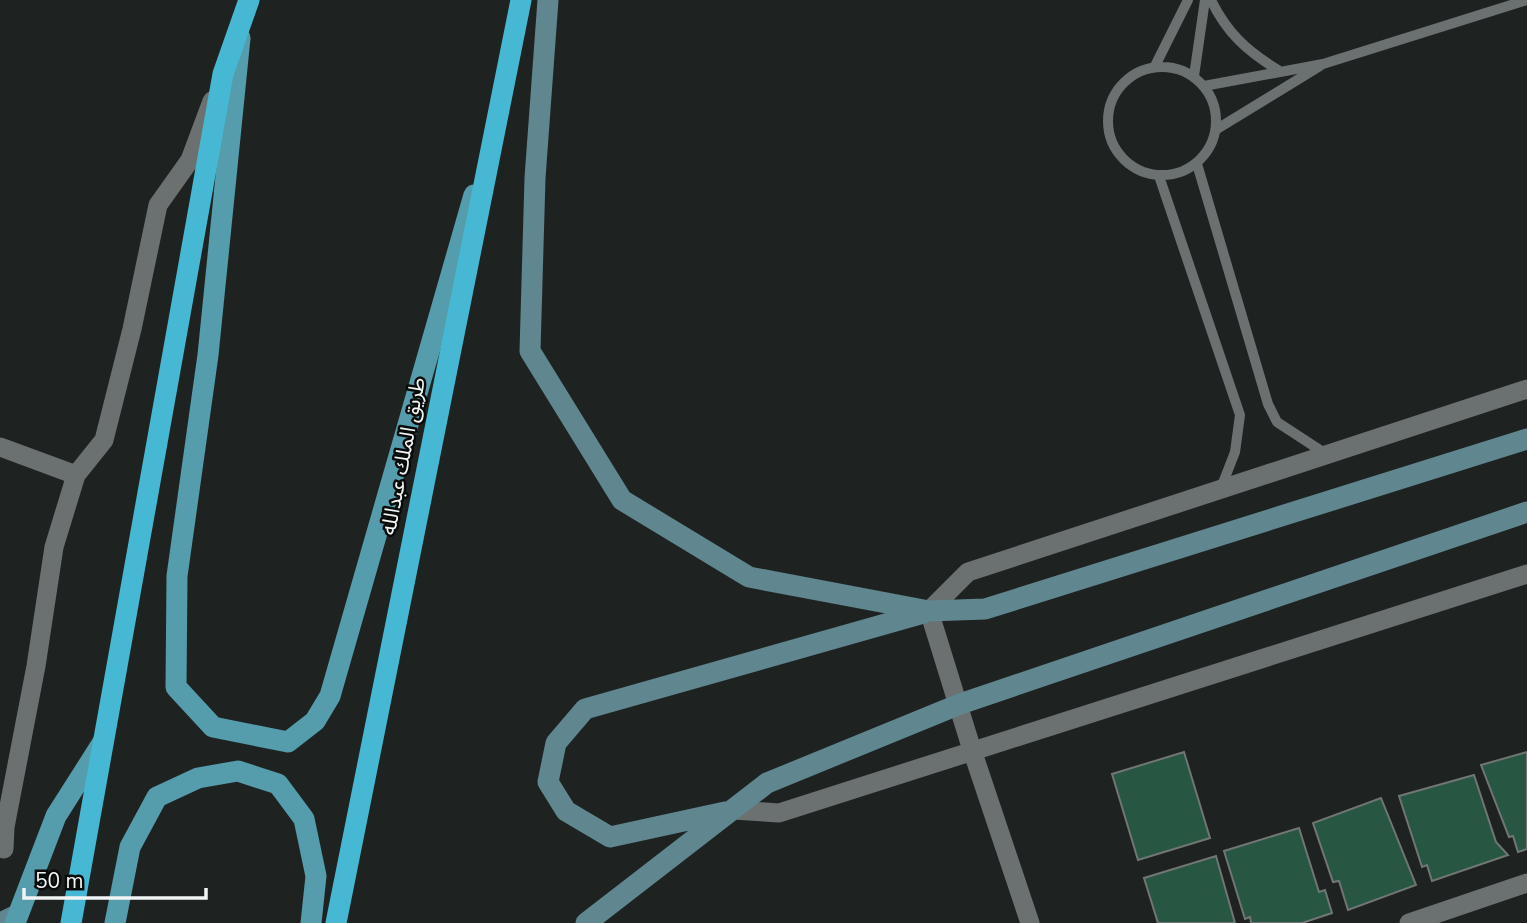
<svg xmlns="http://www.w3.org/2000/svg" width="1527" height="923" font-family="'Nunito Sans','Noto Sans Arabic',sans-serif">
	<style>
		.building { fill: #275642; stroke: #717674; stroke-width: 2 }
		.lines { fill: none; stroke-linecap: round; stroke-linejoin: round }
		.lane { stroke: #6b7171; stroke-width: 10 }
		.street { stroke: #6b7171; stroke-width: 19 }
		.secondary { stroke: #60868f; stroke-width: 21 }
		.primary { stroke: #559cac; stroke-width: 21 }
		.highway { stroke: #46b8d4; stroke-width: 21 }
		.labels { text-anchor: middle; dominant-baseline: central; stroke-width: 5; stroke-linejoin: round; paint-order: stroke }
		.street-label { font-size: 21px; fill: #f2f5f5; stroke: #090b0b }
	</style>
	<rect width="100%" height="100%" fill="#1e2322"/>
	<path class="building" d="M1184,752l26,86 -72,22 -26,-86z
		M1527,752v97l-9,3 -5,-16 -4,1 -28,-72z
		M1474,775l22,67 12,13 -76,26 -5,-16 -5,2 -23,-71z
		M1381,798l35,87 -68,25 -9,-29 -6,1 -20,-59z
		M1299,828l20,64 6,-2 7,23 -30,10h-51l-1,-6 -5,2 -21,-68z
		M1216,856l19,67h-77l-14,-45z"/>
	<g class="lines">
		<path class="lane" d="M1211,0c16,33 36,51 67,70
			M1155,66l33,-66
			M1108 121a54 54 0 1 1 108 0a54 54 0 1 1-108 0Z
			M1194,76l11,-76
			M1204,86l119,-22 204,-64
			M1217,129l103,-63
			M1197,164l71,240 9,18 49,32
			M1159,176l81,239 -5,37 -14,36"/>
		<path class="street" d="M0,447l76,28
			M733,810l46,3 748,-239
			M4,849l1,-22 31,-161 18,-119 22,-72 28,-35 28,-111 26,-124 32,-45 22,-59
			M1030,923l-58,-173 -43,-139 39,-39 559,-183
			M1409,923l118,-40"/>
		<path class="secondary" d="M548,0l-13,178 -5,173 92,149 127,77 180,34 56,-2 542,-170
			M725,812l-115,25 -44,-26 -18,-29 8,-39 29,-34 339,-96
			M0,923l17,-8
			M586,923l181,-140 193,-79 567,-192"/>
		<path class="primary" d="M240,38l-32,317 -31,221 -1,111 37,40 75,15 27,-21 15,-25 144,-501
			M15,923l41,-107 47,-74
			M115,923l15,-76 27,-50 41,-19 40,-7 40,13 26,35 12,57 -5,47"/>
		<path class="highway" d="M71,923l152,-849 26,-74
			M336,923l185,-923"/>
	</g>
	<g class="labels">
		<g class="street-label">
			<text transform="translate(403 456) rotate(-79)">طريق الملك عبدالله</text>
		</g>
	</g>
	<path d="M24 888v10h182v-10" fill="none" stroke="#f2f5f5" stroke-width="3.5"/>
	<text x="35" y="888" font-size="21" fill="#f2f5f5" stroke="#090b0b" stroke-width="5" paint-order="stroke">50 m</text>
</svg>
